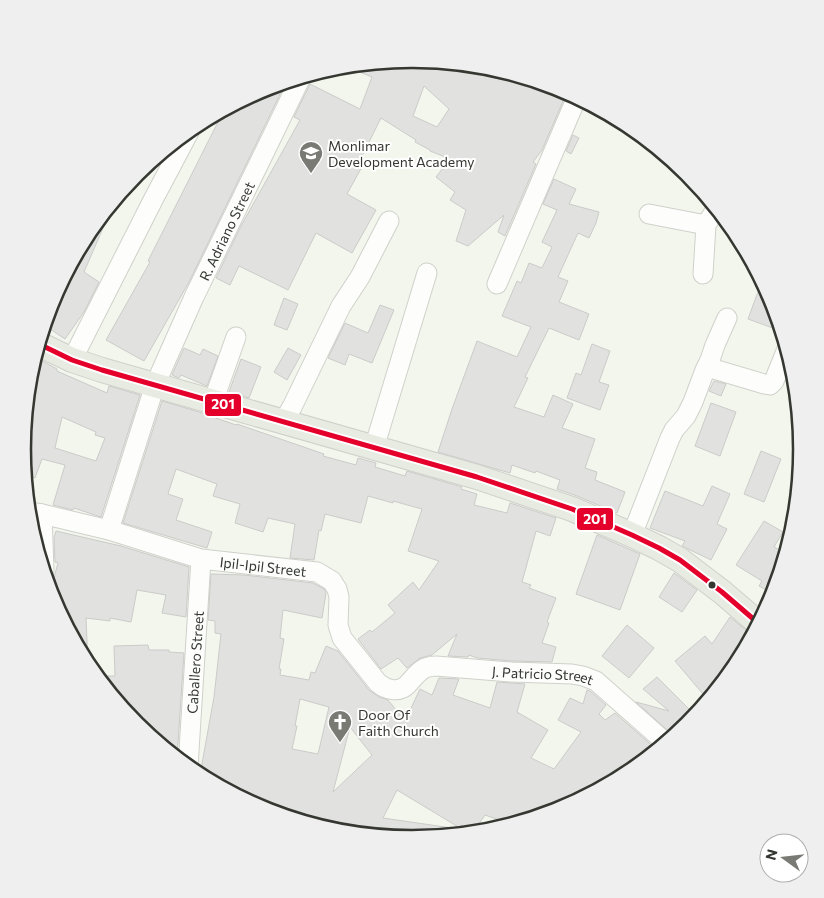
<svg xmlns="http://www.w3.org/2000/svg" width="824" height="898" font-family="Commissioner,sans-serif">
	<style>
		.building { fill: #e1e1e0; stroke: #cbcbc9; fill-rule: evenodd }
		.lines { fill: none; stroke-linecap: round; stroke-linejoin: round }
		.minor-casing { stroke: #cfd1ca; stroke-width: 21 }
		.major-casing { stroke: #cfd0cb; stroke-width: 26 }
		.minor { stroke: #fdfefc; stroke-width: 19 }
		.major { stroke: #e8ebe1; stroke-width: 24 }
		.bus-1-casing { stroke: #fff; stroke-width: 9 }
		.bus-1 { stroke: #e4002b; stroke-width: 5 }
		.bus-dot { fill: #353731; stroke: #fff; stroke-width: 2 }
		.labels { text-anchor: middle; dominant-baseline: central; stroke-width: 4; stroke-linejoin: round; paint-order: stroke }
		.poi-label { font-size: 14px; fill: #353731; stroke: #fff; text-anchor: start }
		.street-label { font-size: 14px; fill: #353731; stroke: #fff }
		.rim { fill: none; stroke: #353731; stroke-width: 2.5 }
		.line-badge { stroke: #fff; stroke-width: 2 }
		.badge-label { font-size: 14px; text-anchor: middle; font-weight: bold; fill: #fff }
	</style>
	<rect width="100%" height="100%" fill="#f3f6ed"/>
	<path class="building" d="M412,60h8l-3,8 27,2 2,-6 16,4 2,-3 19,10 6,-8 72,22 6,3 -25,58 -9,12 3,2 -31,72 -7,-4 6,-17 -36,31 -12,-5 10,-31 -16,-10 5,-8 -19,-15 14,-18 -20,-8v-1l-15,-8 1,-2 -35,-22 -22,44 4,3 -16,29 29,16 -24,43 -36,-20 -28,57 -49,-24 -9,19 -14,-7 25,-52 59,-106 -6,-3 16,-33 50,25 12,-32 -27,-11zM424,86l25,23 -12,18 -24,-11z
		M286,82l-97,200 -45,79 -38,-21 44,-78 -2,-1 76,-151 39,-21z
		M573,135l6,3 -8,16 -5,-3z
		M554,179l22,10 -7,15 30,8 -3,11 -7,15 -11,-5 -20,44 10,4 -9,21 30,12 -10,26 -30,-12 -24,49 3,1 -14,29 30,10 9,-22 20,9 -11,24 33,11 -10,29 12,4 -2,8 30,12 -8,21 -40,-17 -20,-7 3,-9 -24,-9 -1,2 -23,-8 -2,8 -72,-21 14,-43 25,-68 40,16 14,-30 -29,-11 15,-35 4,2 8,-20 13,5 10,-21 -10,-5 15,-32 -14,-6z
		M106,210l4,2 -26,60 15,10 -15,30 -19,27 -21,-14 8,-25 36,-68z
		M762,281l10,19 9,31 -33,-12z
		M284,298l14,6 -11,26 -13,-5z
		M380,305l14,5 -22,53 -23,-9 -4,11 -17,-7 17,-35 23,10z
		M592,344l18,7 -11,31 10,3 -9,25 -33,-12 9,-25 5,2z
		M184,348l16,7 3,-6 15,7 -11,30 -26,-11 -2,3 -7,-3z
		M288,348l13,7 -14,25 -13,-8z
		M35,357l22,12v2l50,22 2,-7 31,9 -39,122 -27,-9 -1,2 -20,-5 12,-40 -23,-6 -7,19 -10,-3 -3,-26 8,-76zM62,417l34,15 -1,3 10,3 -9,23 -41,-13z
		M241,359l20,8 -12,31 -20,-6z
		M714,381l12,3 -5,12 -12,-5z
		M162,401l34,10 40,14 1,-1 87,30 -1,2 33,9 2,-7 18,5 -1,4 30,9 2,-5 55,16 -1,2 16,5 -3,11 33,8 3,-10 46,15 -6,18 -14,-5 -14,51 9,3 -2,3 27,10 -9,24 2,1 -7,20 14,4 -4,15 -40,-1 -35,-3 -8,-3 -1,2 -20,-1 9,-22 -25,21 -12,3 -13,10 -9,-10 -17,11 -23,-30 12,-9 2,2 23,-19 -7,-8 25,-23 6,8 20,-29 -31,-10 14,-42 -29,-8v2l-25,-7 -7,27 -36,-9 -4,17 -2,-1 -5,30 -24,-2 5,-34 -27,-6 -5,14 -28,-9 5,-19 -27,-8 4,-12 -41,-15 -8,25 15,5 -7,21 36,12 -5,16 -84,-25z
		M711,403l25,9 -16,44 -25,-10z
		M761,451l20,8 -17,43 -20,-8z
		M712,486l18,8 -13,30 10,5 -16,31 -29,-14 3,-5 -35,-13 15,-37 38,15z
		M764,521l19,11 -9,15 12,6 -13,41 -14,-8 3,-5 -26,-16z
		M56,531l65,15 68,21 -3,50 -24,-4 4,-18 -29,-5 -6,32 -21,-4v3l-24,-3 2,47 -28,-53 -2,-22 -7,-1 7,-26 -3,-1 -1,-24z
		M597,535l43,19 -20,56 -44,-16z
		M674,573l23,17 -15,22 -23,-15z
		M211,574l33,1 69,8 11,6 2,4 -4,25 -39,-8 -3,28 4,1 -5,30h2l-1,6 29,5 2,-8 4,1 11,-27 12,5 31,39 10,7 9,3 17,21 15,-32 12,6 7,-17 20,1 -6,16 37,13 7,-26 28,2 -8,28 31,18 -17,28 23,11 27,-37 -23,-12 12,-22 13,6 4,-14 3,1 16,14 -7,9 6,6 10,-7 42,37 -29,23 -67,36 -50,15 -26,-9 -12,17 -12,-7 -1,3 -63,-38 -14,28 76,11v5l-48,4 -75,-7 -73,-22 -63,-34 14,-78 7,-63 -6,-1v-12l-7,-1zM300,699l29,8 -11,47 -26,-5 5,-23h-2zM350,727l22,28 -39,37z
		M730,617l22,18 -16,31 -28,34 -33,-39 30,-25 7,8z
		M627,625l27,23 -25,30 -27,-22z
		M148,645l1,5h20v2l15,1 -7,105 -41,-34 -18,-23 -1,-9h-7l-13,-16h18l-1,-30z
		M657,677l38,38 -8,10 -13,11 -38,-34 33,9 -26,-22z"/>
	<g class="lines">
		<g class="minor-casing">
			<g id="minor">
				<path d="M649,214l57,11"/>
				<path d="M703,274l3,-49 10,-16"/>
				<path d="M497,284l80,-187"/>
				<path d="M72,360l81,-160 37,-70"/>
				<path d="M707,367l57,17 6,1 4,-4 13,-32"/>
				<path d="M213,402l23,-65"/>
				<path d="M283,422l9,-15 49,-101 19,-29 29,-56"/>
				<path d="M374,448l53,-175"/>
				<path id="s1" d="M29,512l13,2 67,16 92,29 116,13 15,9 5,8 2,8 -1,28 4,13 36,45c8,7 21,10 29,2 6,-6 10,-13 18,-17 3,-1 8,-2 11,-2l75,6 61,2 11,2 13,5 69,61"/>
				<path d="M42,514l2,57"/>
				<path id="s2" d="M109,530l46,-145 39,-88 107,-220"/>
				<path d="M632,535l38,-97 4,-8 12,-14 7,-14 12,-32 5,-10 5,-15 12,-27"/>
				<path id="s3" d="M188,767l13,-208"/>
			</g>
		</g>
		<g class="major-casing">
			<path id="major" d="M39,344l33,16 30,10 375,107 95,32 60,26 27,13 21,12 42,32 36,31"/>
		</g>
		<use href="#minor" class="minor"/>
		<use href="#major" class="major"/>
		<g class="bus-1-casing">
			<path id="bus-1" d="M39,344l33,16 30,10 375,107 95,32 60,26 27,13 21,12 42,32 36,31"/>
		</g>
		<use href="#bus-1" class="bus-1"/>
	</g>
	<defs>
		<g id="school-pin" transform="scale(1.25)"><path d="M0 17L-7.5 6A9.5 9.5 0 1 1 7.5 6Z" fill="#787a73" stroke="#fff"/><path d="M0-5L7-2L0 1L-7-2ZM-4 1L0 2.5L4 1V4Q0 6-4 4Z" fill="#fff"/></g>
		<g id="church-pin" transform="scale(1.25)"><path d="M0 17L-7.5 6A9.5 9.5 0 1 1 7.5 6Z" fill="#787a73" stroke="#fff"/><path d="M-1.2-6h2.4v3.5h3.3v2.4h-3.3V6h-2.4V-.1h-3.3v-2.4h3.3Z" fill="#fff"/></g>
	</defs>
	<g fill-rule="evenodd">
		<use href="#school-pin" x="311" y="153"/>
		<use href="#church-pin" x="340" y="722"/>
	</g>
	<circle class="bus-dot" cx="712" cy="585" r="4.5"/>
	<g class="labels">
		<g class="poi-label">
			<text x="328" y="145">Monlimar<tspan x="328" dy="16">Development Academy</tspan></text>
			<text x="358" y="714">Door Of<tspan x="358" dy="16">Faith Church</tspan></text>
		</g>
		<g class="street-label">
			<text stroke="none"><textPath href="#s2" startOffset="322">R. Adriano Street</textPath></text>
			<text stroke="none"><textPath href="#s1" startOffset="241">Ipil-Ipil Street</textPath></text>
			<text stroke="none"><textPath href="#s3" startOffset="105">Caballero Street</textPath></text>
			<text stroke="none"><textPath href="#s1" startOffset="605">J. Patricio Street</textPath></text>
		</g>
	</g>
	<path d="M0 0H824V898H0ZM31 449a381 381 0 1 1 762 0a381 381 0 1 1-762 0Z" fill="#efefef" fill-rule="evenodd"/>
	<path class="rim" d="M31 449a381 381 0 1 1 762 0a381 381 0 1 1-762 0Z"/>
	<g class="line-badge">
		<rect x="204" y="393" width="38" height="24" rx="5" fill="#e4002b"/>
		<rect x="576" y="507" width="38" height="24" rx="5" fill="#e4002b"/>
	</g>
	<g class="badge-label">
		<text x="223" y="409">201</text>
		<text x="595" y="524">201</text>
	</g>
	<g transform="translate(784 858) rotate(285)"><circle r="24" fill="#ffffff" stroke="#aeafad"/>
	<path d="M0-4L9 19L0 12L-9 19Z" fill="#787a73"/>
	<text y="-8" font-size="14" font-weight="bold" text-anchor="middle" fill="#353731">N</text>
	</g>
</svg>
